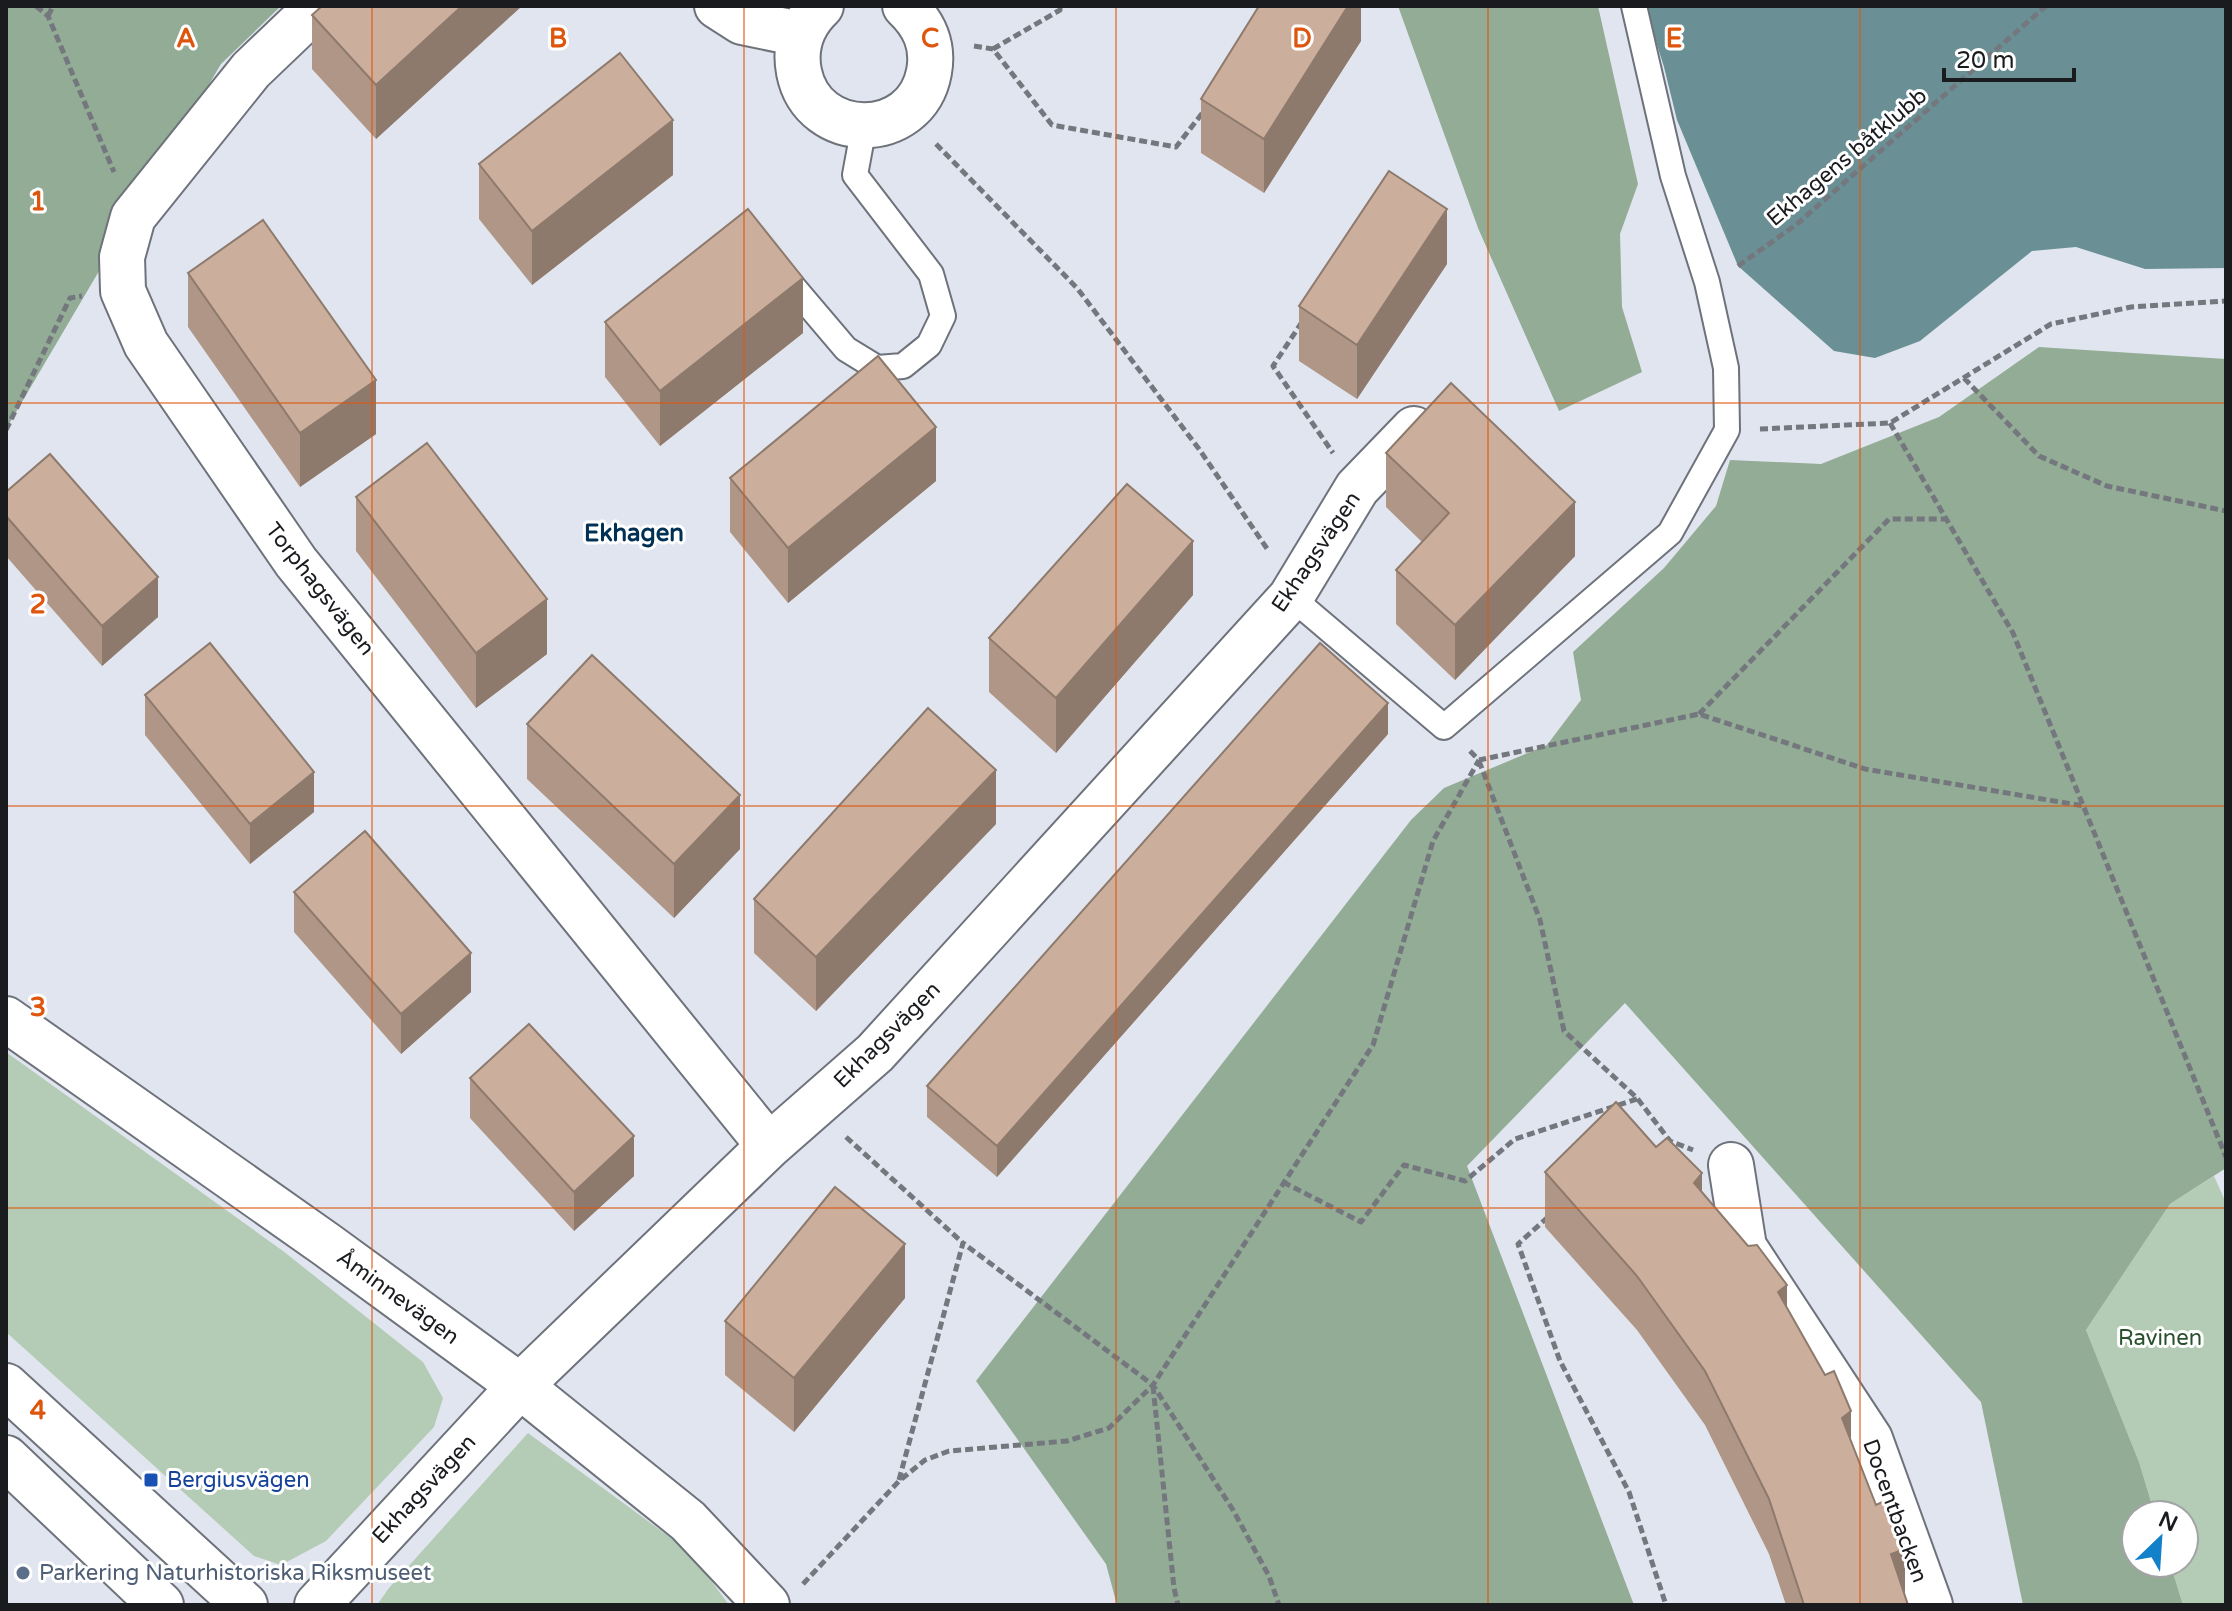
<svg xmlns="http://www.w3.org/2000/svg" width="2232" height="1611" font-family="'Varela Round',sans-serif">
	<style>
		.green { fill: #b4ccb5 }
		.forest { fill: #93ac95 }
		.water { fill: #6a9096 }
		.lines { fill: none; stroke-linecap: round; stroke-linejoin: round }
		.lane-casing { stroke: #6d727b; stroke-width: 28 }
		.street-casing { stroke: #6d727b; stroke-width: 48 }
		.secondary-casing { stroke: #6d727b; stroke-width: 48 }
		.path { stroke: #74777e; stroke-width: 5; stroke-dasharray: 8 4; stroke-linecap: butt }
		.lane { stroke: #fff; stroke-width: 24 }
		.street { stroke: #fff; stroke-width: 44 }
		.secondary { stroke: #fff; stroke-width: 44 }
		.wall { fill: #af9686 }
		.shaded-wall { fill: #8e7a6d }
		.building { fill: #cbaf9c; stroke: #8e7a6d; stroke-width: 2 }
		.grid { fill: none; stroke: #de560d; stroke-width: 2; stroke-opacity: 0.55 }
		.transit-dot { fill: #1a4fb4; stroke: #fff; stroke-width: 3 }
		.service-dot { fill: #5c6f8a; stroke: #fff; stroke-width: 3 }
		.labels { text-anchor: middle; dominant-baseline: central; stroke-width: 6; stroke-linejoin: round; paint-order: stroke }
		.street-label { font-size: 22px; fill: #191b1e; stroke: #fff }
		.park-label { font-size: 22px; fill: #29502d; stroke: #fff }
		.transit-label { font-size: 22px; fill: #164399; stroke: #fff; text-anchor: start }
		.service-label { font-size: 22px; fill: #4e5e75; stroke: #fff; text-anchor: start }
		.neighbourhood-label { font-size: 24px; font-weight: bold; fill: #003154; stroke: #fff }
		.grid-label { font-size: 26px; text-anchor: middle; font-weight: bold; fill: #de560d; stroke: #fff; stroke-width: 6; stroke-linejoin: round; paint-order: stroke }
	</style>
	<rect width="100%" height="100%" fill="#e0e5ef"/>
	<path class="green" d="M6,1052l277,199 140,111 20,36 -9,29 -108,114 -45,24 -27,-9 -248,-224z
		M2214,1176l12,27v402h-43l-13,-42h14v-48h-29l-16,-53 -53,-132 84,-126z
		M528,1433l162,119 39,53h-352l12,-17z"/>
	<path class="forest" d="M6,6h275l-60,58 -215,365z
		M1398,6h200l40,178 -18,50 2,73 20,65 -83,39 -81,-183z
		M2039,347l187,12v809l-56,36 -84,126 53,132 16,53h-19v48h34l13,42h-160l-42,-203 -356,-399 -158,163 167,439h-517l-11,-41 -130,-183 435,-561 33,-32 103,-43 34,-45 -8,-48 91,-84 52,-62 14,-46 91,4 118,-47z"/>
	<path class="water" d="M1645,6h581v262l-81,1 -69,-22 -44,4 -112,90 -45,17 -41,-7 -96,-85 -61,-146 -13,-53z"/>
	<g class="lines">
		<g class="lane-casing">
			<path id="lane" d="M784,276l62,73 31,19 26,-2 26,-21 14,-29 -12,-42 -76,-99 9,-49
				M1291,597l153,130 226,-194 57,-103 -1,-62 -19,-86 -34,-106 -39,-170"/>
		</g>
		<g class="street-casing">
			<path id="street" d="M318,6l-67,64 -118,147 -11,40 1,34 23,53 150,218 473,584
				M717,6l25,16 58,12
				M821,6c-19,18 -27,40 -22,66 14,71 117,71 130,0 5,-27 -5,-48 -24,-66
				M6,1019l321,226 193,141 168,135 79,84
				M1731,1165l13,82 126,192 60,166
				M317,1605l203,-219 249,-240 106,-93 416,-456 66,-109 57,-59"/>
		</g>
		<g class="secondary-casing">
			<path id="secondary" d="M6,1386l239,219
				M6,1458l155,147"/>
		</g>
		<path class="path" d="M36,6l12,10 66,156
			M48,16l5,-10
			M974,46l19,3 59,76 124,22 28,-36
			M993,49l67,-39v-4
			M936,144l141,144 122,161 69,101
			M1738,266l59,-42 249,-218
			M1302,322l-29,44 60,87
			M1964,378l75,78 68,30 119,25
			M1890,423l123,210 213,524
			M1760,429l130,-6 161,-99 80,-17 95,-6
			M6,430l64,-132 12,-2
			M1699,714l190,-195h57
			M1470,751l9,9 220,-46 166,55 219,37
			M1479,761l61,159 24,111 73,67 33,43 23,9
			M846,1137l117,106
			M1283,1182l78,40 43,-57 61,16 50,-42 122,-40
			M1548,1217l-30,27 42,117 69,131 37,113
			M1153,1386l21,202 4,17
			M899,1480l64,-237 190,142 80,125 36,66 10,29
			M803,1584l96,-103 26,-21 24,-9 118,-10 42,-13 44,-43 220,-340 60,-204 46,-81"/>
		<use href="#lane" class="lane"/>
		<use href="#street" class="street"/>
		<use href="#secondary" class="secondary"/>
	</g>
	<path class="wall" d="M521,6l-145,133 -64,-70v-54z
		M1361,6v35l-97,152 -63,-40v-54z
		M479,164l194,11 -141,110 -53,-66z
		M1447,264l-90,135 -58,-38v-55z
		M188,273l188,161 -76,53 -112,-160z
		M605,322l198,11 -143,113 -55,-69z
		M1386,453l189,103 -120,124 -59,-56v-54l26,-28 -36,-35z
		M730,478l206,3 -148,122 -58,-71z
		M6,492l152,125 -56,49 -96,-110z
		M356,497l191,157 -71,54 -120,-157z
		M1193,595l-137,158 -67,-61v-54z
		M145,695l169,117 -64,52 -105,-129z
		M527,724l213,125 -66,69 -147,-139z
		M1388,734l-391,443 -70,-60v-31z
		M996,824l-180,187 -62,-58v-54z
		M294,892l177,100 -70,62 -107,-122z
		M470,1078l164,98 -60,55 -104,-113z
		M1545,1172l157,20 85,117 64,132 57,164h-122l-17,-51 -64,-129 -68,-95 -92,-103z
		M905,1298l-111,134 -69,-57v-54z"/>
	<path class="shaded-wall" d="M462,6l59,1 -145,132v-54z
		M1348,6h13v35l-97,152v-54z
		M673,120v55l-141,110v-54z
		M1447,209v55l-90,135v-54z
		M803,278v55l-143,113v-55z
		M376,380v54l-76,53v-54z
		M936,427v54l-148,122v-55z
		M1575,502v54l-120,124v-55z
		M1193,541v54l-137,158v-55z
		M158,577v40l-56,49v-40z
		M547,599v55l-71,54v-55z
		M1388,703v31l-391,443v-31z
		M996,770v54l-180,187v-54z
		M314,772v40l-64,52v-40z
		M740,795v54l-66,69v-54z
		M471,953v39l-70,62v-40z
		M634,1136v40l-60,55v-39z
		M1702,1173v55l-8,-45z
		M905,1244v54l-111,134v-54z
		M1787,1285v55l-9,-48z
		M1851,1411v54l-9,-47z
		M1905,1549v54l-14,-49z"/>
	<path class="building" d="M322,6h140l-86,79 -64,-70z
		M1259,6h89l-84,133 -63,-40z
		M620,53l53,67 -141,111 -53,-67z
		M1389,171l58,38 -90,136 -58,-39z
		M748,209l55,69 -143,113 -55,-69z
		M263,220l113,160 -76,53 -112,-160z
		M878,356l58,71 -148,121 -58,-70z
		M1451,383l124,119 -120,123 -59,-55 53,-57 -63,-60z
		M427,443l120,156 -71,54 -120,-156z
		M50,454l108,123 -56,49 -96,-110v-24z
		M1127,484l66,57 -137,157 -67,-60z
		M210,643l104,129 -64,52 -105,-129z
		M1320,643l68,60 -391,443 -70,-60z
		M592,655l148,140 -66,69 -147,-140z
		M928,708l68,62 -180,187 -62,-58z
		M365,831l106,122 -70,61 -107,-122z
		M529,1024l105,112 -60,56 -104,-114z
		M1616,1102l40,45 11,-9 35,35 -8,10 54,63 9,-1 30,40 -9,7 47,83 9,-4 17,40 -9,7 34,87 13,-6 16,50 -14,5 17,51h-104l-35,-106 -64,-128 -68,-95 -92,-104z
		M835,1187l70,57 -111,134 -69,-57z"/>
	<path class="grid" d="M372,6v1599M744,6v1599M1116,6v1599M1488,6v1599M1860,6v1599M6,403h2220M6,806h2220M6,1208h2220"/>
	<rect class="transit-dot" x="143" y="1472" width="16" height="16" rx="4"/>
	<circle class="service-dot" cx="23" cy="1573" r="8"/>
	<g class="labels">
		<g class="street-label">
			<text transform="translate(1847 157) rotate(-40)">Ekhagens båtklubb</text>
			<text transform="translate(1316 552) rotate(-56)">Ekhagsvägen</text>
			<text transform="translate(320 589) rotate(52)">Torphagsvägen</text>
			<text transform="translate(887 1035) rotate(-45)">Ekhagsvägen</text>
			<text transform="translate(398 1297) rotate(36)">Åminnevägen</text>
			<text transform="translate(424 1489) rotate(-47)">Ekhagsvägen</text>
			<text transform="translate(1895 1511) rotate(70)">Docentbacken</text>
		</g>
		<g class="park-label">
			<text x="2160" y="1338">Ravinen</text>
		</g>
		<g class="transit-label">
			<text x="167" y="1480">Bergiusvägen</text>
		</g>
		<g class="service-label">
			<text x="39" y="1573">Parkering Naturhistoriska Riksmuseet</text>
		</g>
		<g class="neighbourhood-label">
			<text x="634" y="533">Ekhagen</text>
		</g>
	</g>
	<g class="grid-label">
		<text x="186" y="47">A</text>
		<text x="558" y="47">B</text>
		<text x="930" y="47">C</text>
		<text x="1302" y="47">D</text>
		<text x="1674" y="47">E</text>
		<text x="38" y="210">1</text>
		<text x="38" y="613">2</text>
		<text x="38" y="1016">3</text>
		<text x="38" y="1419">4</text>
	</g>
	<rect width="2232" height="1611" fill="none" stroke="#191b1e" stroke-width="16"/>
	<g transform="translate(2160 1539) rotate(25)"><circle r="38" fill="#ffffff" stroke="#a3a4a5" stroke-width="2"/>
	<path d="M0-6L14 30L0 20L-14 30Z" fill="#1380ca"/>
	<text y="-12" font-size="22" font-weight="bold" text-anchor="middle" fill="#191b1e">N</text>
	</g>
	<path d="M1944 68v12h130v-12" fill="none" stroke="#191b1e" stroke-width="4"/>
	<text x="1956" y="68" font-size="24" fill="#191b1e" stroke="#ffffff" stroke-width="6" paint-order="stroke">20 m</text>
</svg>
